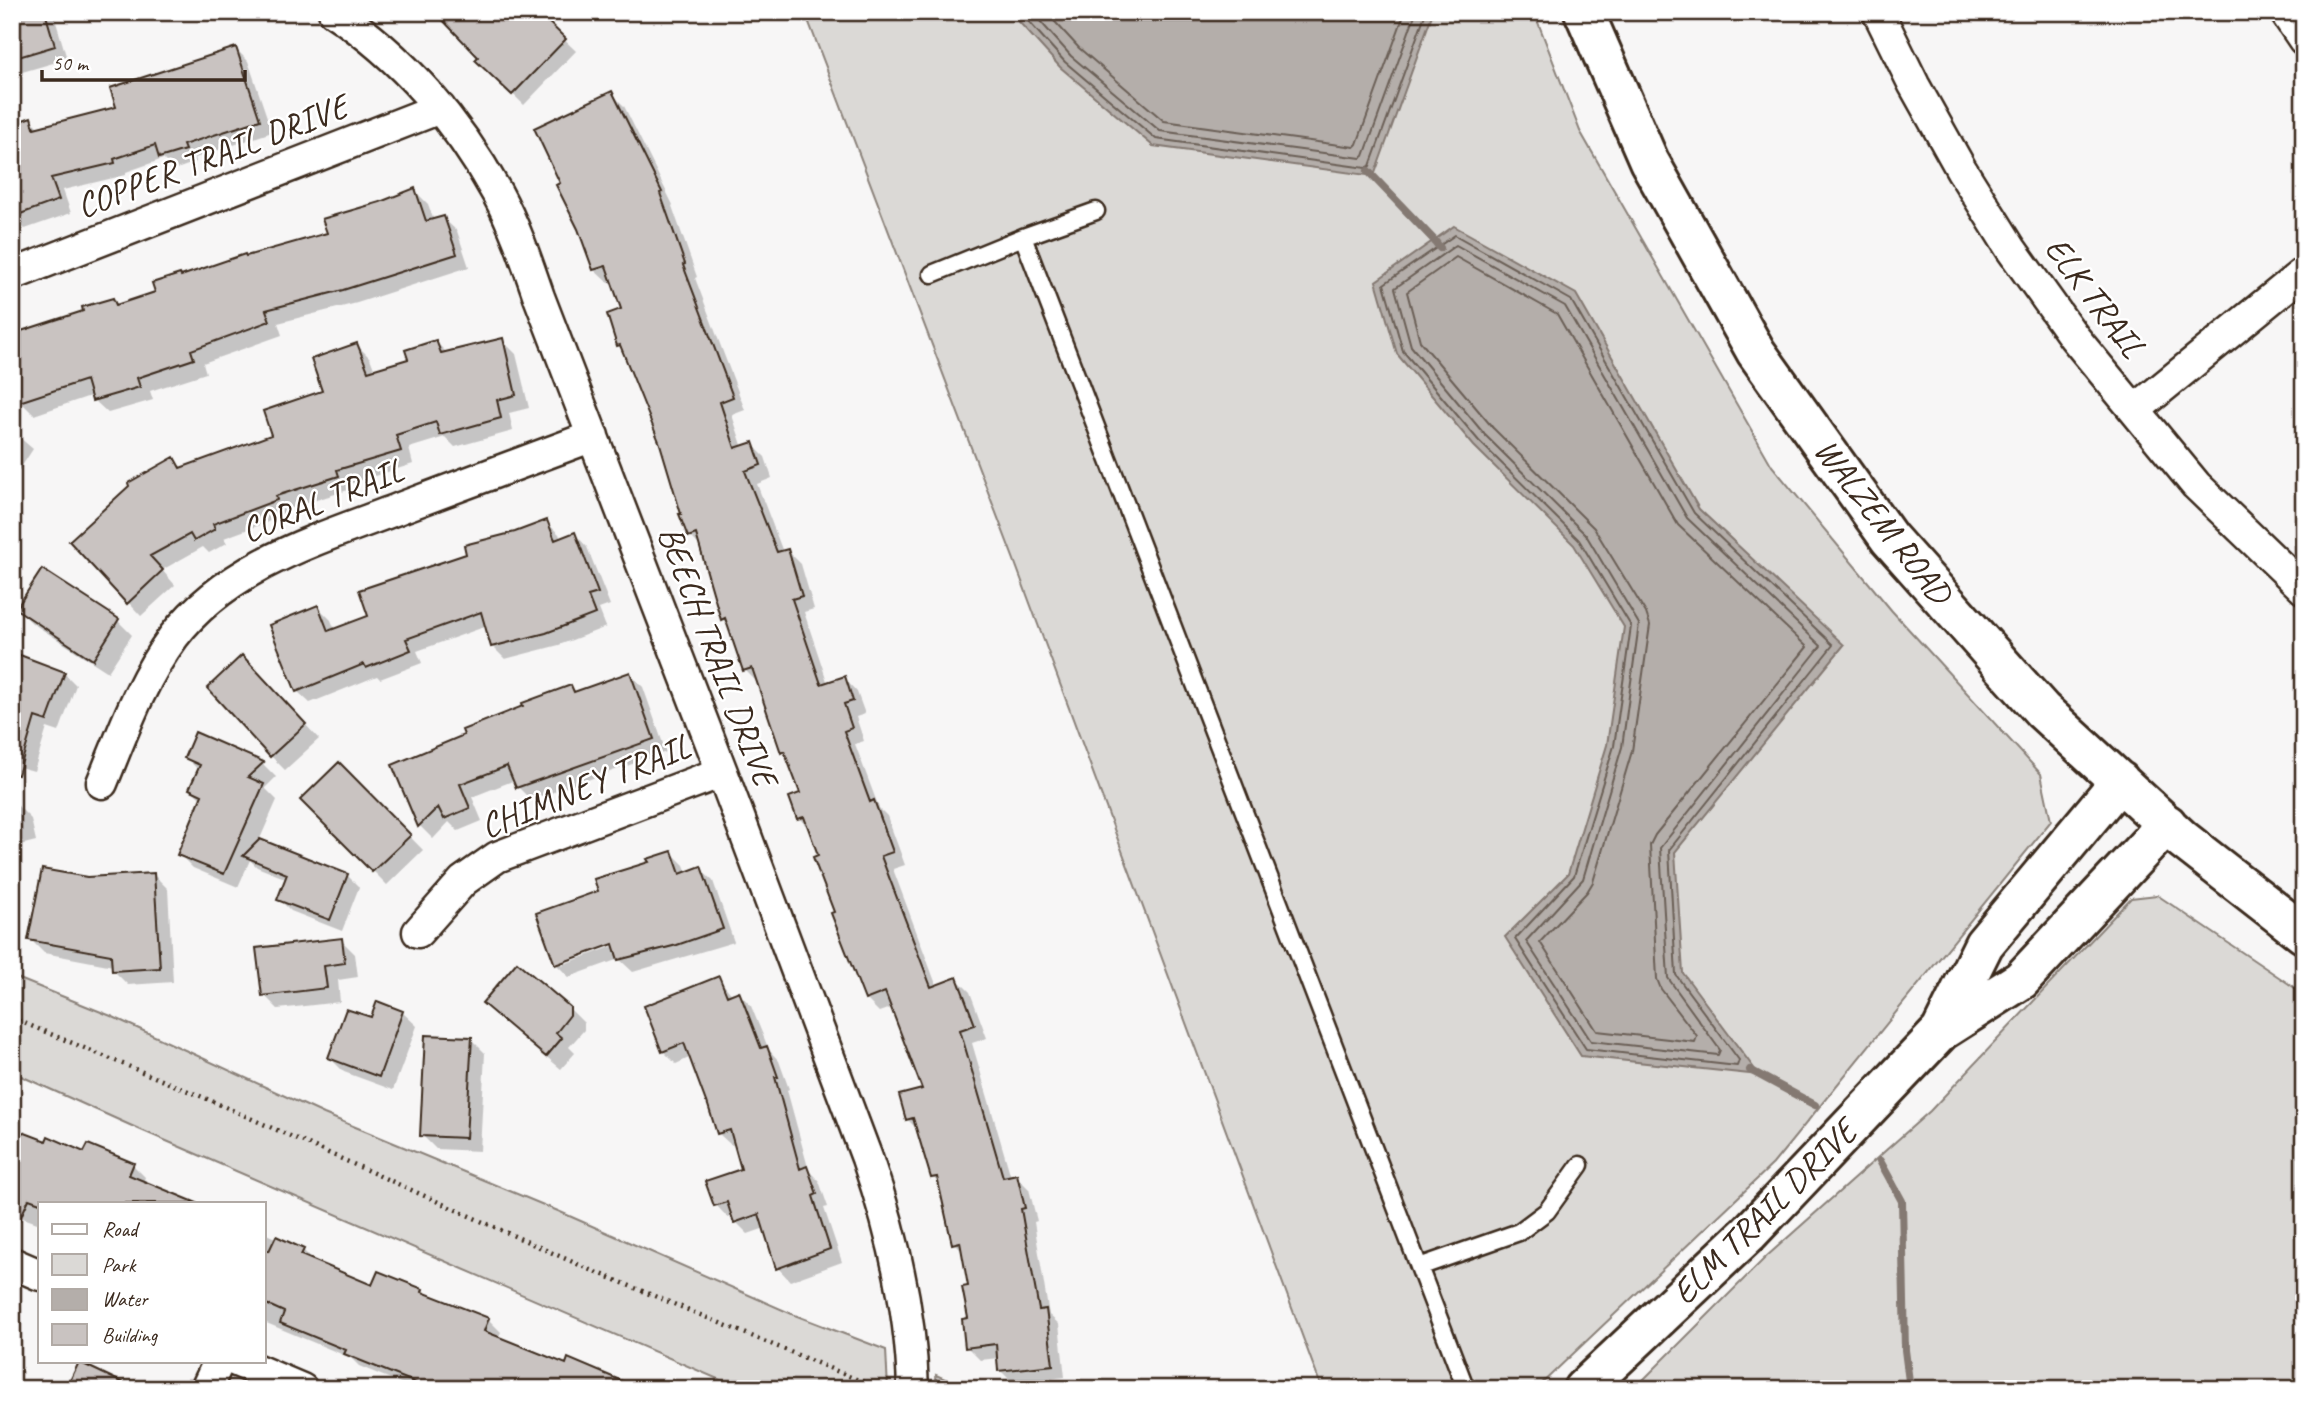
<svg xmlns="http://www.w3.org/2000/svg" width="2316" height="1401" font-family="Caveat,sans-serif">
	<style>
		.green { fill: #dbd9d6; stroke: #8b827a; stroke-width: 2 }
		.water { fill: #b4aeaa; stroke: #847972; stroke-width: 2 }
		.shadow { fill: #0003; fill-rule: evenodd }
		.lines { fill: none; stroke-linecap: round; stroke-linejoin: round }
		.shore { stroke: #6b5f56; stroke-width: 2 }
		.stream { stroke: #847972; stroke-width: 8 }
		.building { fill: #c9c3c1; stroke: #3b2a1e; stroke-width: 2 }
		.lane-casing { stroke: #3b2a1e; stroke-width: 21 }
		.street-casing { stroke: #3b2a1e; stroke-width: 35 }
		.secondary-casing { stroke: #3b2a1e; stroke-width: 44 }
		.path { stroke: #3b2a1e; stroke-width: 4.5; stroke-dasharray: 2 5; stroke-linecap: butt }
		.lane { stroke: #fff; stroke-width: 16 }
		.street { stroke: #fff; stroke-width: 30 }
		.secondary { stroke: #fff; stroke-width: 38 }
		.labels { text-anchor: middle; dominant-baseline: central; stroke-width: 5; stroke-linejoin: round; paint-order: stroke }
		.street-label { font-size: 35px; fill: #3b2a1e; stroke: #fff }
	</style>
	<rect width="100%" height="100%" fill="#f7f6f6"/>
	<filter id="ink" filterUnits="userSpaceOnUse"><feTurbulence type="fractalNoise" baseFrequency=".0143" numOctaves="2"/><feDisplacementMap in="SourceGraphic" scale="14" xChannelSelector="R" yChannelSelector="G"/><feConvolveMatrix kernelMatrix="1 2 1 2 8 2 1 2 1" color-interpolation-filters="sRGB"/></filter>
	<g filter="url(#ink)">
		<path class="green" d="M805,12h729l46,119 192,335 120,145 149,163 10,47 -278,343 -237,225h-214l-308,-829z
			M2157,895l147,99v395h-670l133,-133 163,-145 201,-213z
			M12,976l99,40 213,98 234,97 234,103 94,36 2,39h-147l-600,-259 -129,-58z
			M936,1375l31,14h-30z"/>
		<path class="water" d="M1010,12h423l-59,164 -221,-30 -93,-79z
			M1454,226l122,68 123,215 145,136 -169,207 8,121 76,102 -178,-19 -76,-119 63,-63 39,-129 17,-118 -50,-82 -100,-99 -77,-92 -21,-73z"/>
		<path class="shadow" d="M12,12h41l14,47 -55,16z
			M535,12l41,39 -52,54 -46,-45z
			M236,49l12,12 24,71 -77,26 1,4 -22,8 -11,-11 -37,13v3l-63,15 8,23 -46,16 -9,-8 -4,2v-97l18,-7 9,9 79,-20z
			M611,93l13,13 49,99 -1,1 25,71 -2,1 50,132 -13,5 11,33 9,-4 13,13 7,21 -15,6 26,68 5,-1 13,13 13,45 -10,3 24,72 16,-6 13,14 8,22 -9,3 8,24 -9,3 24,64 8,8 18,49 -12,4 44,118 20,-8 13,13 17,46 -15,5 39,134 5,-1 13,13 8,32 -3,1 15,93 10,9 6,53 -52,6 -13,-13 -1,-12 -19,2 -13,-13 3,-27v-33l-6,-34 -10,-10 -14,-58 -7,-8 -14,-46 -12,-12 18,-29 -32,-83 -14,5 -13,-13 -30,-86 -26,-83 -11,-12 3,-24 -14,-36 -6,-6 -24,-69 -13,-13 -15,-44 -8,-7 -20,-71 -12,-12 -29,-93 -37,-93 -5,-5 4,-34 -10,-30 -5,2 -14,-13z
			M414,190l14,14 6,17 9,-3 14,13 12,36 -112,36 -79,20 4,12 -79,28 3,10 -56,18 3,9 -45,13 -14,-13 -1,-5 -59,20 -14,-14 65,-89 28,-13 6,7 39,-13 24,-15 147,-43 52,-32z
			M502,340l14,14 13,54 -20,5 4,18 -58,16 -10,-10 -36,11 4,16 -64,20 2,5 -63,20 1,5 -65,24 3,5 -18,10 -6,-6 -41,23 13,15 -34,31 -13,-14 46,-143 9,10 90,-33 52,-44 32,-47 13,13 5,13 35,-11 26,-18 11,11z
			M12,431l21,18 -21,32z
			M546,522l13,12 2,5 14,-5 12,13 23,58 -11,4 7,18 -47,18 -54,14 -13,-13 -5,-20 -70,25 5,12 -42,16 -3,-3 -67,27 -13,-12 21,-84 13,13 4,10 36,-13 97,-62z
			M42,572l76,49 14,14 -24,37 -76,-49 -14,-14z
			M12,654l52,19 12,12 -17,47 -12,-4 -13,43 -22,-6z
			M256,672l63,67 -34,31 -14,-14z
			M630,674l13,13 23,65 -135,48 -13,-13 -3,-7 -43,17 10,24 -24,10 -9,-9 -16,17 -13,-13 -25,-60 176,-79 5,6z
			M196,734l67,30 13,13 -11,11 12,12 -18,41 88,34 12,12 -17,44 -51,-20 -12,-12 8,-20 -30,-12 -7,-7 -12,27 -45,-19 -14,-14 23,-54 -11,-11 8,-18 -13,-14z
			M339,764l84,86 -36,35 -84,-85z
			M17,805l14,14 5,22 -24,6v-41z
			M672,853l12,12 3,8 13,-4 13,12 21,61 -101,30 -14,-13 -50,18 -13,-13 95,-100zM621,940l1,3 -61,22v-4z
			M154,875l14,14 5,93 -45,3 -14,-14 -1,-5 -69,-13 -14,-14 57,-60z
			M341,940l14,14 3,23 -20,3 2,22 -62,7 -14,-14z
			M719,979l14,17 6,-3 12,13 18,44 10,11 10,28 -2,1 22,81 10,10 9,26 -4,1 18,54 -52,19 -12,-13 -13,-40 -17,6 -12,-12 -2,-6 -6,2 -12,-13 27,-35 -7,-26 -5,1 -13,-12 -27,-76 -15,7 -13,-13z
			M569,1008l15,15v7l-15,17 6,6 -14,16 -62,-52z
			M402,1012l15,14 -24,64 -49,-18 -14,-14 42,-38z
			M471,1039l14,14 -5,98 -44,-2 -14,-14z
			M47,1143l86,22 12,12 -2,6 54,20h-157v21l-28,-10z
			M264,1233l39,17 13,13 57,24 49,4 4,4 62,24 13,13 -3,7 69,27 69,23h-221l-56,-23 -8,-8 -87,-36z"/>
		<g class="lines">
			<path class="shore" d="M1020,12l45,50 91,77 210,29 4,-2 56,-154
				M1032,12l39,44 89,75 201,27 3,-2 52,-144
				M1046,12l33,36 85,73 190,26 3,-3 48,-132
				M1455,235l116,65 123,213 139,132 -164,205 7,125 63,85 -2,6 -151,-17 -71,-110 59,-63 40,-130 17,-120 -52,-86 -100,-99 -76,-90 -19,-67z
				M1456,245l109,61 122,212 134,128 -161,202 8,130 52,72 -2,5 -127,-14 -65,-100 57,-62 39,-132 17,-123 -53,-89 -101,-100 -74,-89 -16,-58z
				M1456,257l101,57 121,211 129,122 -152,188 -5,10 7,134 4,10 36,47 -2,6 -98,-11 -57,-89 47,-50 6,-10 39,-131 18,-126 -4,-12 -52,-85 -101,-100 -73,-87 -13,-49z"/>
			<path class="stream" d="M1368,171l66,69 6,8
				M1750,1070l65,35
				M1880,1161l22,40 3,149 5,39"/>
		</g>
		<path class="building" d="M12,12h33l10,34 -43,13z
			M435,12h103l28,27 -54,56 -37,-35 3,-3z
			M236,47l24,73 -77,25 2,5 -26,8 -4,-13 -41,14 1,4 -64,15 8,22 -47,17v-93l19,-7 3,11 82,-21 -6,-19z
			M612,91l50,101 -2,1 25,71 -2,1 50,132 -13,5 15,46 18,-6 8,23 -16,6 32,81 11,-3 14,47 -10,3 29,85 24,-8 8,25 -9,3 8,24 -8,3 26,71 4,-2 19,52 -12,4 50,131 26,-10 18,48 -15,5 43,147 14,-3 8,34 -4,1 18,101 7,-1 7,56 -55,6 -2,-27 -31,4 -3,-29 6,-1 -6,-31 6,-1 -8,-44 -8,2 -15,-67 -6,1 -18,-60 -7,2 -7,-25 23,-6 -37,-97 -20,8 -34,-87 3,-1 -21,-55 5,-2 -14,-38 -7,2 -8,-22 11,-4 -16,-42 -3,2 -29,-85 -9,3 -18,-53 -4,2 -25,-86 -8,3 -9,-23h2l-21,-70 -40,-99 -3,1 -10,-32 14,-5 -15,-43 -13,4 -15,-41 -22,-44 4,-2 -26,-55z
			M415,188l11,33 18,-5 13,38 -114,36 -77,20 4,11 -79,29 3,9 -57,19 3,9 -48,14 -6,-21 -67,22 -7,-20v-38l6,-2 -3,-9 68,-22 -1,-4 31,-9 3,7 39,-13 -3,-9 28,-9 1,2 64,-22 1,2 81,-23 -5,-14 58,-17z
			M503,338l13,57 -19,5 4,18 -61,17 -4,-13 -40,13 5,16 -64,19 2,6 -63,20 1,4 -64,24 2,5 -21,12 -4,-7 -40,22 13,14 -36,34 -58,-63 60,-55 -1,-3 46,-26 6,11 91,-33 -8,-24 59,-20 -11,-32 46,-16 11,28 40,-12 -3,-9 31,-10 5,13z
			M547,520l8,20 20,-8 23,61 -10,3 7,18 -49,19 -55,14 -10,-35 -75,27 5,11 -45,18 -2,-4 -68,28 -27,-67 49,-20 10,26 40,-15 -9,-26 107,-36 -2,-9 51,-13z
			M42,569l77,50 -26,41 -77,-51z
			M12,652l53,20 -18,49 -12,-4 -17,58 -6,-1z
			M242,655l64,69 -36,33 -63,-69z
			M630,672l24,67 -138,49 -9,-22 -47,18 10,24 -26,11 -6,-12 -20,20 -26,-62 72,-30 -2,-5 61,-24 -1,-3 49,-18 3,7z
			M195,732l69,30 -16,15 16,7 -40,90 -47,-19 25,-60 -13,-6 11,-24 -16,-7z
			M339,762l72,73 -39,37 -72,-72z
			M260,839l88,35 -18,46 -53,-20 10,-26 -44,-18z
			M672,851l8,23 21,-8 22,63 -46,16 -59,15 -5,-16 -58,21 -19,-52 62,-22 -4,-12 55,-17 -2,-3z
			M42,869l45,8 67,-4 6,95 -48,3 -1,-16 -83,-15z
			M342,938l3,25 -21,3 3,22 -65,8 -6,-48z
			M517,962l53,45v8l-14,18 6,5 -16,19 -64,-54z
			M719,976l8,20 12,-5 22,57 6,-2 11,31h-3l25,92 7,-3 10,28 -4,2 17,53 -54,20 -17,-55 -25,9 -7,-21 -13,4 -9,-25 36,-12 -11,-39 -13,4 -10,-32h-1l-22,-59 -22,9 -18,-46z
			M377,1001l26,10 -24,66 -51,-19 18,-49 25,8z
			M425,1035l47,2 -6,101 -46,-2z
			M12,1128l34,13 2,-5 36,16 4,-8 46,19 -5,12 68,28h-157l-11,-4 -17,37z
			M276,1236l28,13 -3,6 71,30 6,-14 45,18 -1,3 67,26 -5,13 82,33 2,-6 73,31h-210l-87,-35 2,-4 -66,-27 4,-11 -20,-9v-54l5,2z
			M79,1362l57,27h-70z"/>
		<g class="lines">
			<g class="lane-casing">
				<path id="lane" d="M1023,237l73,-26
					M932,274l91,-37 443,1152
					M1419,1267l100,-35 28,-21 33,-46"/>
			</g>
			<g class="street-casing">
				<path id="street" d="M334,12c68,44 124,110 163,181 18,33 30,69 42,104l183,475 145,386c26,75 44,152 46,231
					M1878,12l36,73 47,84 50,80 63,88 122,148 108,104
					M2285,12l19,28
					M12,275l428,-167
					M2135,410l169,-138
					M102,783c21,-51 39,-103 72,-147 57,-74 152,-99 234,-131 62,-23 123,-46 185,-69
					M418,932l45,-51 34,-24 225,-85
					M12,1263l28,12
					M236,1361l66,28
					M206,1389l13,-28"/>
			</g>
			<g class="secondary-casing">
				<path id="secondary" d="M1584,12l65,149 107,191 133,186 153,172 140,129 122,95
					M1941,1031l43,-87 136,-163
					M1583,1389l166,-156 192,-202 80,-51 146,-156"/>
			</g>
			<path class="path" d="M12,1018l193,80 379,169 296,122"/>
			<use href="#lane" class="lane"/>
			<use href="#street" class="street"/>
			<use href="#secondary" class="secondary"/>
		</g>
	</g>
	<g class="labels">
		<g class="street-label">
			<text transform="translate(212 156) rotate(-21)">COPPER TRAIL DRIVE</text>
			<text transform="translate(2095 297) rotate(53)">ELK TRAIL</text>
			<text transform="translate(322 500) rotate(-22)">CORAL TRAIL</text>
			<text transform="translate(1883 521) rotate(52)">WALZEM ROAD</text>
			<text transform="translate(718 656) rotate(69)">BEECH TRAIL DRIVE</text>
			<text transform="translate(585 786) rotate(-22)">CHIMNEY TRAIL</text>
			<text transform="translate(1764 1212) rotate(-45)">ELM TRAIL DRIVE</text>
		</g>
	</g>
	<rect width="2316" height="1401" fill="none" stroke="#fff" stroke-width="42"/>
	<rect x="21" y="21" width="2274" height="1359" fill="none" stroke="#3b2a1e" stroke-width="2.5" filter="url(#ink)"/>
	<rect x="38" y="1202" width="228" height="161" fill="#ffffff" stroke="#b1aaa5" stroke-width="2"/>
	<rect x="52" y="1224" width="35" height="10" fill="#ffffff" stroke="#b1aaa5" stroke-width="2"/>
	<text x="102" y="1236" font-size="21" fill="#3b2a1e">Road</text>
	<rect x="52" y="1254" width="35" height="21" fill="#dbd9d6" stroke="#b1aaa5" stroke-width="2"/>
	<text x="102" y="1272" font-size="21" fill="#3b2a1e">Park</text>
	<rect x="52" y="1289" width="35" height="21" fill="#b4aeaa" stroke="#b1aaa5" stroke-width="2"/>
	<text x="102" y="1306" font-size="21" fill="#3b2a1e">Water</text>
	<rect x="52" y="1324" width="35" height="21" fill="#c9c3c1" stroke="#b1aaa5" stroke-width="2"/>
	<text x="102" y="1342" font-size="21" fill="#3b2a1e">Building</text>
	<path d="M42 70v10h203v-10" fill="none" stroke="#3b2a1e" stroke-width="3.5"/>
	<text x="52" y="70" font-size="21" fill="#3b2a1e" stroke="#ffffff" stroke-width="5" paint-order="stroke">50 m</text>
</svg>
